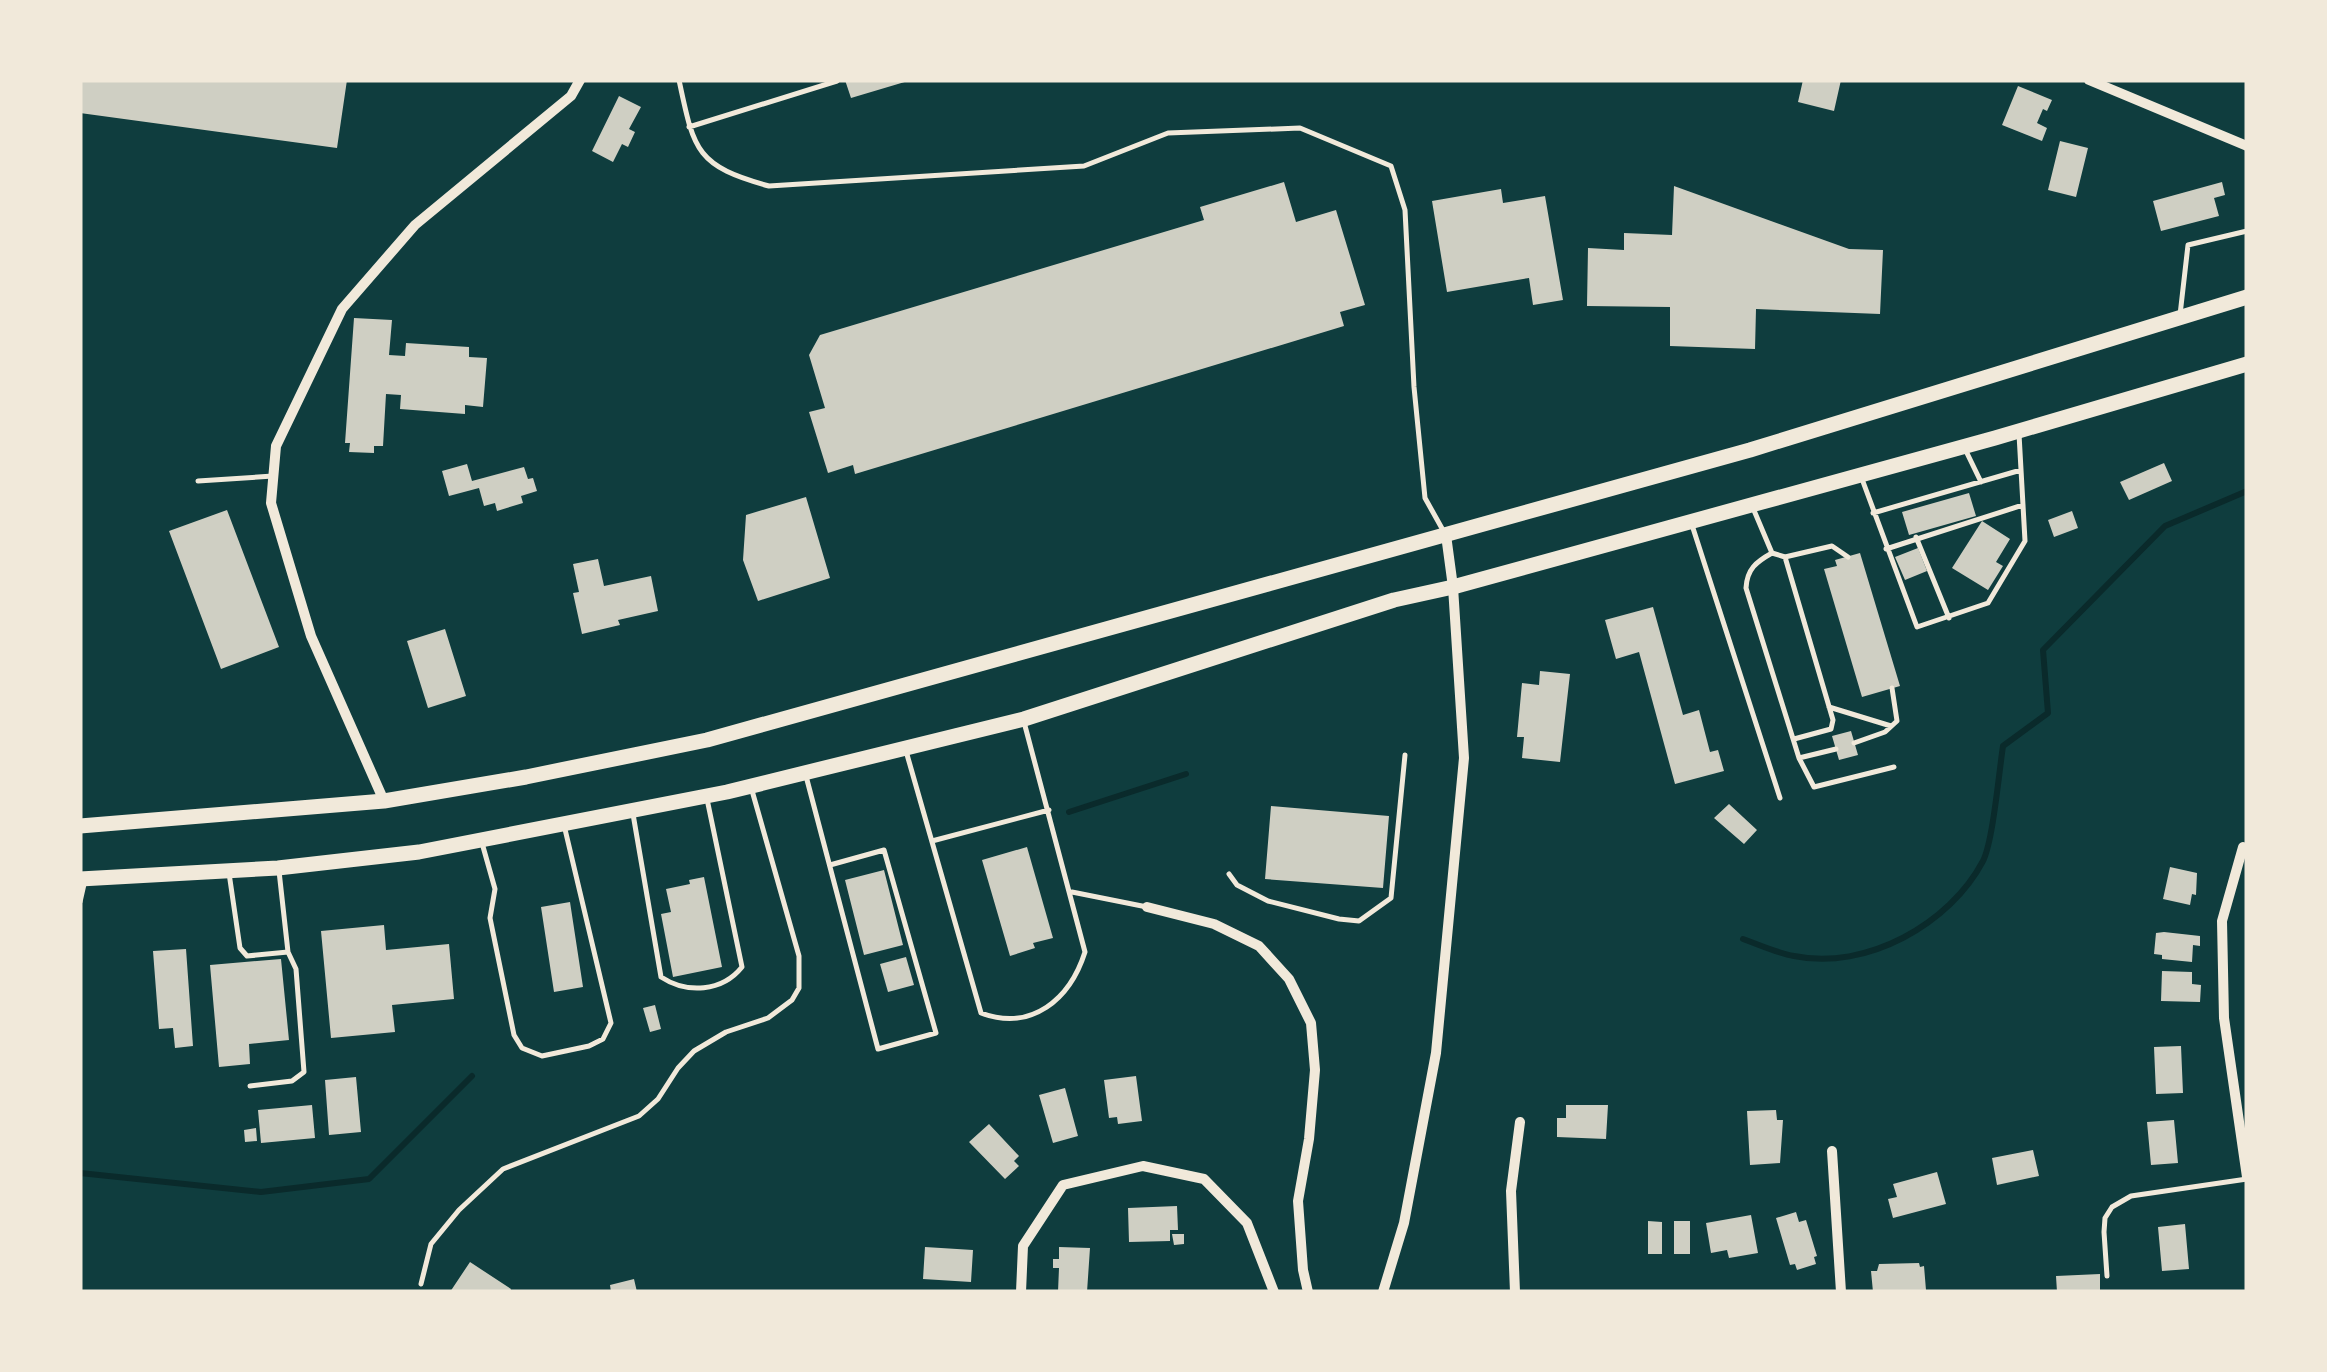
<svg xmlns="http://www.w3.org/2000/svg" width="2327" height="1372" font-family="Figtree,sans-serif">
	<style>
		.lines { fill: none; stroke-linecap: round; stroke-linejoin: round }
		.stream { stroke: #0a2a2b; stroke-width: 6 }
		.building { fill: #cfcfc3 }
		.service { stroke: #f1e9da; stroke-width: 5 }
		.minor { stroke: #f1e9da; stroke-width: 10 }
		.primary { stroke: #f1e9da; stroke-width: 15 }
	</style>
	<rect width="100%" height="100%" fill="#0f3d3e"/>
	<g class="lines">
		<path class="stream" d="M1069,812l117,-38
			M1743,939c17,6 34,14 51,17 72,15 156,-32 189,-95 10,-20 16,-89 20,-115l45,-33 -5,-63 122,-124 82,-35
			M80,1173l181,19 108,-13 103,-103"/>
	</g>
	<path class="building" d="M80,80h267l-10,68 -257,-35z
		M845,80h63v1l-57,17z
		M1803,80h38l-7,31 -36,-9z
		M2018,86l34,14 -5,11 -4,-2 -6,14 10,5 -5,13 -40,-16z
		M619,96l22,11 -12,22 6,3 -7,15 -6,-3 -9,18 -21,-11z
		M2060,141l28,7 -12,49 -28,-7z
		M1284,182l12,40 40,-12 29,95 -25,7 4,14 -489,148 -2,-9 -25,8 -19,-61 16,-4 -16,-53 11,-20 384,-115 -4,-13z
		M2222,182l3,13 -11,3 5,18 -58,15 -8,-30z
		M1674,186l175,63 34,1 -3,64 -124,-5 -1,40 -85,-3v-39l-83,-1 1,-58 36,2v-17l48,2z
		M1501,189l2,14 42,-7 18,104 -30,5 -4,-27 -82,14 -15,-91z
		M354,318l38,2 -3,35 16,1 1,-13 63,4v10l18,1 -4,49 -18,-2v9l-65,-5 1,-14 -15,-1 -3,52h-9v7l-25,-1 1,-9h-5z
		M2164,463l8,18 -43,19 -9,-18z
		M467,464l5,17 52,-14 4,12 5,-1 4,13 -16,5 2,7 -26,8 -2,-8 -11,3 -5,-18 -30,8 -7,-25z
		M1969,493l7,23 -67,19 -7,-23z
		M806,497l24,81 -72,23 -15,-41 3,-45z
		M227,510l52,137 -58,22 -52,-138z
		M2072,511l6,17 -24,9 -6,-17z
		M1982,521l28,18 -14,23 7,4 -15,24 -36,-22z
		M1918,548l9,23 -22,9 -10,-23z
		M1860,553l40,133 -38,11 -38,-128 13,-3 -2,-6z
		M598,559l6,27 47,-10 7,35 -40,9 2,5 -38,9 -9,-41 6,-1 -6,-28z
		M1653,607l30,108 16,-5 11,42 8,-2 6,21 -49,13 -36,-132 -23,7 -11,-39z
		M445,629l21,67 -38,12 -21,-67z
		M1540,671l30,3 -10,88 -38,-4 2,-21h-7l5,-54 17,2z
		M1851,731l7,24 -19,5 -7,-24z
		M1729,804l28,26 -13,14 -30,-26z
		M1271,806l118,10 -6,72 -118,-9z
		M1027,847l26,91 -20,5 2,5 -25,8 -28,-96z
		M2170,867l27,6 -1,22 -4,-1 -2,11 -27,-6z
		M884,870l19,75 -39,10 -19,-75z
		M704,877l18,90 -49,10 -12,-63 10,-2 -5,-23 24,-5 -1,-4z
		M570,902l13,85 -29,5 -13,-85z
		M384,925l2,25 63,-6 5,55 -62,6 3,27 -64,6 -10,-107z
		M2164,932l36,4v10l-7,-1 -1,17 -30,-3v-4l-8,-1 2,-21z
		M186,949l7,97 -18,2 -2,-20 -14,1 -6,-78z
		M906,957l8,28 -26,7 -8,-28z
		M281,959l8,81 -40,4 1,20 -31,3 -9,-102z
		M2162,971l30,1v12l9,1 -1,17 -39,-1z
		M655,1005l6,24 -11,3 -7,-24z
		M2181,1046l2,47 -27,1 -2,-47z
		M1136,1076l6,45 -24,3 -1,-7 -8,1 -5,-38z
		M356,1077l5,55 -32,3 -4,-55z
		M1065,1088l13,48 -25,7 -14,-48z
		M312,1105l3,33 -54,5 -3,-33z
		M1566,1105h42l-2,34 -49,-2v-19h9z
		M1776,1110l1,10h6l-3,43 -30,2 -3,-54z
		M2174,1120l4,43 -27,2 -4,-43z
		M989,1124l30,32 -5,5 5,5 -14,13 -36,-37z
		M256,1128l1,13 -12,1 -1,-12z
		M2033,1150l6,26 -42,9 -5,-27z
		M1937,1172l9,32 -53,14 -5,-19 9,-2 -4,-13z
		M1177,1206l1,24h-8v11l-41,1 -1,-34z
		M1796,1212l3,10 7,-2 11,36 -3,1 2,7 -19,6 -2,-6 -5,1 -14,-47z
		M1751,1215l7,38 -29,5 -2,-8 -16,3 -5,-30z
		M1648,1221l14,1v32h-14z
		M1674,1221h16v33h-16z
		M2185,1224l4,45 -27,2 -4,-44z
		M1172,1234h12v10l-10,1z
		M925,1247l48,3 -2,32 -48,-3z
		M1059,1247l31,1 -3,44h-29l1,-24h-6v-9h6z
		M470,1262l41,27 -1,3h-60z
		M1919,1263l1,4 4,-1 2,24 -53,2 -2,-21h6l2,-7z
		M2100,1274v18h-43l-1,-16z
		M634,1279l3,13h-26l-1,-7z"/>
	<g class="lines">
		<path class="service" d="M679,80c15,71 17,86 90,106l315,-20 84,-33 132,-5 91,38 14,44 9,177 11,111 19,34
			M689,127l148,-46
			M2180,315l8,-70 59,-14
			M1965,449l16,33
			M1862,479l55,148 71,-24 37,-62 -6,-107
			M198,481l75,-5
			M1753,508l19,45c-16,9 -25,16 -26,35l53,170 15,29 80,-20
			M1873,513l148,-43
			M1692,525l88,273
			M1916,537l33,81
			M1886,549l137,-44
			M1772,553l13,4 47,-11 16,11
			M1785,557l48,163 -2,9 -37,10
			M1829,707l62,19
			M1854,743l31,-11 12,-11 -5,-33
			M906,751l75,262c51,19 89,-14 104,-61l-61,-230
			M1799,758l37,-9
			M806,776l72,273 58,-16 -52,-183 -54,15
			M633,814l28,163c26,17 61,15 81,-10l-35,-168
			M932,841l117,-31
			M482,843l13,46 -5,29 24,117 8,13 20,8 47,-10 14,-7 8,-16 -47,-198
			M229,873l11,75 7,8 41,-4
			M1229,874l8,11 31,16 71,18 20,2 32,-23 14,-143
			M1072,892l75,15
			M80,902l5,-22
			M250,1086l42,-5 12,-9 -8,-103 -8,-17 -9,-81
			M2107,1276l-3,-44 1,-14 7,-11 19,-11 116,-17
			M421,1284l10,-40 28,-34 44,-41 136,-53 19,-17 20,-31 16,-17 32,-19 42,-14 24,-18 7,-12v-32l-48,-169"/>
		<path class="minor" d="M2089,80l158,66
			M384,801l-73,-165 -40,-133 5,-57 66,-137 73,-84 156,-129 9,-16
			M2243,847l-21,74 2,97 23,159
			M1147,907l67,17 45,22 30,33 22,44 4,47 -6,69 -11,62 5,69 5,22
			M1832,1151l9,141
			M1021,1292l2,-46 40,-61 80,-19 61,13 43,44 27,69
			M1383,1292l21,-69 32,-170 28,-295 -11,-171 -7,-52
			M1515,1292l-4,-101 9,-69"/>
		<path class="primary" d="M80,826l304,-25 142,-24 181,-37 1043,-290 497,-153
			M80,879l198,-11 141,-16 308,-60 297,-73 370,-119 59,-13 542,-149 252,-74"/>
	</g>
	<rect width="2327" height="1372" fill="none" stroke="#f1e9da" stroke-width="165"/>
</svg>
